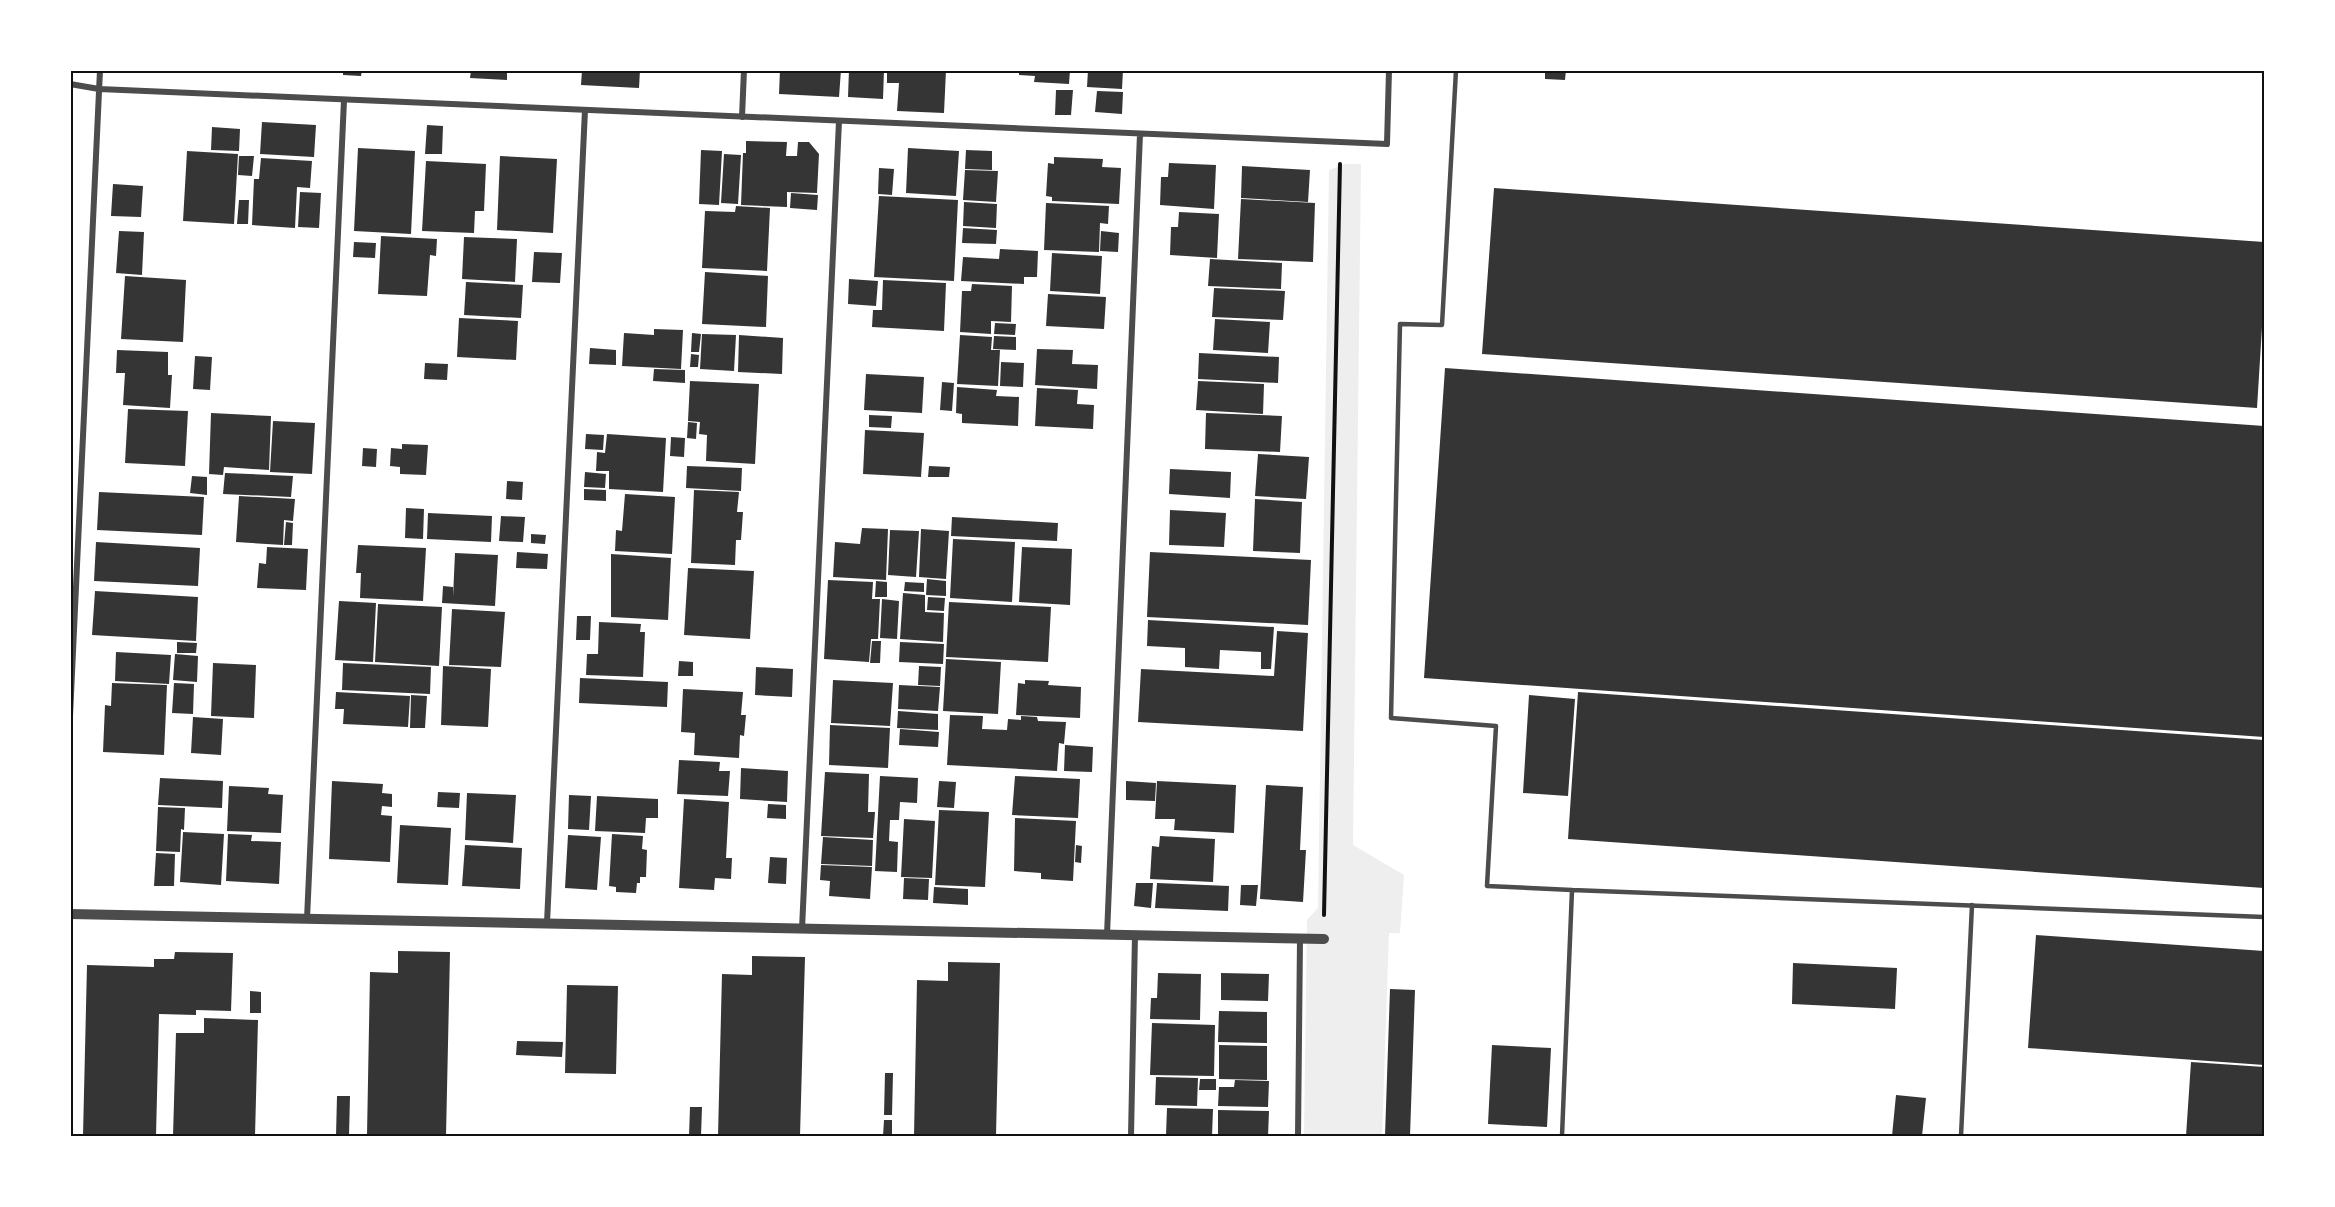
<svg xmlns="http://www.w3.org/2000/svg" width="2335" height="1207" font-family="Overpass,sans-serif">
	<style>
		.green { fill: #eee }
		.building { fill: #353535 }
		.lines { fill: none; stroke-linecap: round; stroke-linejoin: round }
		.path { stroke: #111; stroke-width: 4 }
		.service { stroke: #4c4c4c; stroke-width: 4.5 }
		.minor { stroke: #4c4c4c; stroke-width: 6 }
		.tertiary { stroke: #4c4c4c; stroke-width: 10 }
		.neatline { fill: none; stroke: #111; stroke-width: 2 }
	</style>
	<rect width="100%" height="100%" fill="#fff"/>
	<path class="green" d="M1345,164h16l-8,681 51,30 -4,58h-11l-7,203h-78l3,-216 11,-12 11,-738z"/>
	<path class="building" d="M343,70h19l-1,6 -18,-1z
		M471,70h36v10l-37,-2z
		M582,70h58l-1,18 -58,-3z
		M780,70h61l-2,27 -60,-3z
		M849,70h35l-1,29 -35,-2z
		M887,70h59l-2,43 -47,-2 2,-28h-12z
		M1019,70h51l-1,14 -35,-2 1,-6 -16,-1z
		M1088,70h35l-1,19 -35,-2z
		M1545,70h21l-1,10 -20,-1z
		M1056,90h17l-2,25h-16z
		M1097,91l26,1 -1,22 -27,-2z
		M262,122l54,3 -2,32 -54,-3z
		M427,125l16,1 -1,28h-17z
		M212,127l28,2 -1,22 -28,-1z
		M746,141l41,1 -1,14h11l1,-14h11l10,12 -2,39 -30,-1v15l-46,-2 2,-52h3z
		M358,148l57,3 -4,83 -57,-3z
		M908,148l51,3 -3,45 -50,-3z
		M701,150l21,1 -3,54 -20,-1z
		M966,150l26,1v19l-27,-1z
		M187,151l51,3 -4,70 -51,-3z
		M724,154l17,1 -3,49 -17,-1z
		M239,156h15l-2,20 -14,-1z
		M500,156l57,3 -4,74 -56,-3z
		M1054,157l49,2 -1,8 19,1 -2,36 -67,-3v-4l-6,-1 2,-33 6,1z
		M261,158l51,3 -2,27 -13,-1 -2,41 -43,-3 2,-46h5z
		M426,161l60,3 -2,47h-9l-1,22 -52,-2z
		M1169,163l47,2 -2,44 -54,-4 1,-28h7z
		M1242,166l68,4 -2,32 -67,-4z
		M879,168l15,1 -2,26 -14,-1z
		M965,170l33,1 -2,31 -33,-2z
		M113,184l30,2 -2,31 -30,-1z
		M1494,188l770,54v53l-7,113 -775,-54z
		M300,192l21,1 -2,35 -21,-1z
		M791,193l27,2 -1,15 -27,-2z
		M879,196l79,4 -4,81 -80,-4z
		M1241,199l74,4 -2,59 -75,-3z
		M239,200h10l-1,24h-11z
		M964,202l33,2 -1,24 -33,-2z
		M1046,203l63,3 -1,18 -8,-1 -1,29 -55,-2z
		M736,206l34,2 -3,63 -65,-3 3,-57 30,1z
		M1179,212l40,2 -2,44 -47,-3 1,-28h7z
		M963,228l34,2 -1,14 -34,-1z
		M119,231l25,1 -2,43 -26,-2z
		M1101,231l18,2 -1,19 -18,-1z
		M381,236l56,3 -1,17 -6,-1 -3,41 -49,-2z
		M464,237l53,2 -2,43 -53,-3z
		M354,242l22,1 -1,15 -22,-1z
		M1000,249l38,2 -1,26h-13v7l-63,-3 2,-24 36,2z
		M534,252l28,1 -2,30 -28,-1z
		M1052,253l50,3 -2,38 -50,-3z
		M1210,259l72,4 -1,26 -73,-3z
		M705,272l63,4 -2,51 -64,-3z
		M125,276l61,4 -3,62 -62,-3z
		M849,279l29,2 -2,25 -28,-2z
		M883,280l63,3 -2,48 -72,-4 1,-17h9z
		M466,282l57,3 -2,33 -57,-3z
		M972,284l40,2 -1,36 -20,-1v13l-31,-2 2,-41h9z
		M1214,288l71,3 -2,29 -71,-3z
		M1048,294l58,3 -2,32 -58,-3z
		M459,318l59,3 -2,39 -59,-3z
		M1215,319l55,3 -2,31 -55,-3z
		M995,323l21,1 -1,11 -21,-1z
		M654,329l29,1 -2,39 -59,-3 2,-33 30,2z
		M692,333l9,1 -2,18h-8z
		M702,334l34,1 -2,36 -34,-2z
		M739,335l44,3 -1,36 -44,-2z
		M960,335l32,2 -1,13h9l-2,36 -41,-2z
		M994,336l22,1v13l-23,-1z
		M590,348l26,2v15l-27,-1z
		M1037,349l36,1 -1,14 26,1 -1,24 -62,-4z
		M117,350l51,2v23h4l-2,33 -47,-3 2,-32h-9z
		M1199,353l80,4 -1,26 -80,-4z
		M691,354l8,1 -1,12h-8z
		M195,356l17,1 -2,33 -17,-1z
		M1001,362l23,1 -1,24 -23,-1z
		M425,363l23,1 -1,16 -23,-1z
		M1445,368l819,58v311l-840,-59z
		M654,369l31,1v13l-32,-2z
		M866,374l58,3 -2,36 -58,-3z
		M690,381l69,3 -4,80 -49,-3 1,-26 -8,-1 1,-12 -12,-1z
		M1198,381l66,3 -1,30 -67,-4z
		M942,382l12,1 -2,28 -12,-1z
		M957,387l40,3 -1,6 23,1 -1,29 -56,-3v-9l-6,-1z
		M1037,388l41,2 -1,14 17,1 -1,24 -58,-3z
		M128,409l60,2 -3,55 -60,-3z
		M211,413l60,3 -2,54 -45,-3 -1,8 -14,-1z
		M1206,413l76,3 -2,36 -75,-3z
		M869,415l23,1 -1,12 -22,-1z
		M273,421l42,2 -3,51 -42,-2z
		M688,422l9,1 -1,16 -9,-1z
		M865,430l59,3 -3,44 -58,-3z
		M586,434l18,1 -1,15 -18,-1z
		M607,434l59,4 -3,54 -54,-3v-18h-13l1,-19 8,1z
		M671,437l14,1 -1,19 -14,-1z
		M402,444l26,1 -2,30 -26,-1v-7l-10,-1 1,-18 11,1z
		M363,448l14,1 -1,18 -14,-1z
		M1258,454l51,3 -3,42 -51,-3z
		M687,466l55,2 -1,23 -55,-3z
		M929,466l21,1 -1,10h-21z
		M1170,469l61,3 -1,26 -61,-4z
		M585,472l21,2 -1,14 -21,-1z
		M225,473l68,3 -2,21 -68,-3z
		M192,476l15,1v18l-17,-2z
		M507,481l16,1 -1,18 -16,-1z
		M584,489l22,1v11l-22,-1z
		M694,490l45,2 -2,20h6l-2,28h-5l-1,25 -44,-2z
		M99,492l105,5 -2,38 -105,-5z
		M625,494l50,3 -3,57 -57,-3 1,-21 6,1z
		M239,496l56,3 -2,22 -9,-1 -1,25 -47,-3z
		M1255,499l47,3 -2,51 -47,-2z
		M406,508l18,1 -1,30 -18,-1z
		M1170,510l56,3 -2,34 -55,-2z
		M428,513l64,3 -1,26 -64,-3z
		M501,516l24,1 -2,25 -24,-1z
		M952,517l106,6 -1,18 -106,-5z
		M286,522l7,1 -1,22h-8z
		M862,528l26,1 -2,51 -53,-3 2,-35 25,2z
		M921,529l28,2 -3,48 -27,-2z
		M890,530l29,1 -3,46 -28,-2z
		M531,534l15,1 -1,9 -14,-1z
		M953,539l62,3 -3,60 -62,-4z
		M96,542l104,6 -2,38 -104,-5z
		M358,545l68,3 -3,53 -63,-3 1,-25h-5z
		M267,547l41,2 -2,41 -49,-2 2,-25 7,1z
		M1022,547l50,2 -2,56 -51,-3z
		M517,552l31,2 -1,15 -31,-1z
		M1150,552l161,8 -3,65 -161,-8z
		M455,553l43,2 -3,51 -53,-3 1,-17 10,1v10z
		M611,554l60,4 -3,62 -57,-3z
		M688,568l66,3 -4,68 -66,-4z
		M927,579l19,2v15l-20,-1z
		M828,580l45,2 -1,17h8l-2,40h-7l-2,23 -45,-3z
		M876,581l11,1v15h-12z
		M905,582l19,1v9l-20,-1z
		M95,591l103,6 -2,44 -104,-6z
		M903,593l22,2v17l19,1 -1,29 -43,-3z
		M928,597l17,1 -1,13 -17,-1z
		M882,599l17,2 -2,38 -17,-1z
		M339,601l37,2 -3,59 -38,-2z
		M949,602l102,5 -3,55 -102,-5z
		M378,604l64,3 -3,59 -64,-4z
		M452,609l53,3 -4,55 -52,-2z
		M577,616h14l-1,24h-14z
		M1148,620l126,7 -3,42h-10v-17l-41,-2 -1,19 -34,-2v-19l-38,-2z
		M599,622l42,2 -1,8h5l-2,45 -57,-2 1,-21h11z
		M1277,631l31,2 -5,98 -165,-9 3,-53 133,7z
		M872,641h9l-1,22h-10z
		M177,642l20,1 -1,10h-19z
		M900,642l44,2 -1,20 -44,-2z
		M116,652l55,3 -2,29 -54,-3z
		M175,654l23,2 -1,26 -24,-2z
		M946,659l55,3 -3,52 -55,-3z
		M679,661l14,1v14h-15z
		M213,663l43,2 -2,53 -43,-2z
		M343,663l88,4 -1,27 -88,-4z
		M443,666l48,3 -3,58 -47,-2z
		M919,666l22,1 -1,19 -22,-1z
		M756,667l37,2 -1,28 -37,-2z
		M580,678l88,4 -1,25 -88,-4z
		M833,680l60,3 -3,43 -59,-3z
		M1025,680l24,1 -1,4 33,2 -1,31 -64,-3 2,-32 7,1z
		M112,683l55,2 -3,70 -61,-3 2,-47 6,1z
		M174,683l20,1 -1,30 -21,-1z
		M899,685l41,2 -2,24 -40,-2z
		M683,689l60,3 -2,23h5l-2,21 -4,-1 -1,23 -45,-3 1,-22 -14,-1z
		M336,692l74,4 -2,31 -65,-3 1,-15h-9z
		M1578,692l686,48v148l-696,-49z
		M411,695l16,1 -2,32h-15z
		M1529,695l46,4 -7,97 -45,-3z
		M898,711l40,3v16l-41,-2z
		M950,715l33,1 -1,13 25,1 1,-11 13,1v-4l16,1 1,4 28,1 -2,22 -5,-1 -2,28 -110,-6z
		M193,717l30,2 -2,36 -30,-2z
		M830,725l60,3 -2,40 -59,-3z
		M900,729l39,3 -1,15 -39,-2z
		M1065,745l28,2 -1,25 -28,-1z
		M679,760l41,2 -1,9h11l-2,25 -51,-2z
		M741,768l47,3 -1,31 -47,-3z
		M825,772l44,2 -1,38h7l-2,26 -52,-2z
		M880,776l38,2 -1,25 -17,-1 -1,18h-9l-1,21 9,1 -1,30 -22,-1z
		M1015,776l65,3 -2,39 -66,-3z
		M160,778l63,3 -1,27 -64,-3z
		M332,781l51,3 -1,9 10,1v13l-10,-1 -1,9 11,1 -2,46 -61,-3z
		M939,781l17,1 -2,26 -17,-1z
		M1126,781l30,2 -1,18 -29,-1z
		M1157,781l79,4 -2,48 -60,-3 1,-11h-20z
		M1266,785l37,2 -3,63h6l-3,52 -43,-3z
		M229,786l40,2 -1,6 15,1 -2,38 -54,-2z
		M438,792l22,1 -1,15 -22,-1z
		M467,793l49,2 -3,48 -48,-3z
		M569,795l22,1 -2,34 -21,-1z
		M597,796l61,3v19h-12l-1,15 -50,-2z
		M684,799l45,3 -3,56h6l-1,21 -16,-1 -1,12 -35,-2z
		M768,804l18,1v14l-19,-1z
		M158,807l27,1 -1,22 -3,-1 -1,23 -24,-1z
		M939,810l50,2 -4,75 -50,-2z
		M1015,818l61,3 -3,60 -32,-2v-6l-27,-2z
		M904,819l31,2 -3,57 -31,-1z
		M400,825l51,3 -3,57 -51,-2z
		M183,832l41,2 -3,51 -41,-3z
		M228,834l24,1 -1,6 30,1 -2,42 -53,-3z
		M612,834l31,2 -1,13 5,1 -1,27h-6v6h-3l-1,10 -20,-1v-5l-7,-1z
		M568,835l33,2 -4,53 -32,-2z
		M1160,836l55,3 -2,43 -63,-3 2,-33 7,1z
		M823,837l50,3 -1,26 -51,-2z
		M465,845l57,3 -2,41 -58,-3z
		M1076,845l6,1 -1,17 -6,-1z
		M156,853l19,1 -1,32h-20z
		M770,857l17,1 -1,26 -18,-1z
		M821,865l51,2 -2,32 -41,-3 1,-15 -10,-1z
		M904,878l25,1 -1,21 -25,-1z
		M1136,883h17l-2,25 -17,-2z
		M1157,883l72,3 -1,25 -73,-3z
		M1241,885h17l-2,21 -16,-1z
		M934,887l34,2v16l-35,-2z
		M2036,935l228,16v114l-236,-17z
		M398,951l52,1 -4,184h-79l3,-164 28,1z
		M175,952l58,1 -2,58 -35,-1v5l-37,-1 -3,122h-73l4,-171 67,2v-8h20z
		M752,956l53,1 -5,179h-82l4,-162 30,1z
		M948,962l52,1 -4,173h-82l3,-156 31,1z
		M1793,963l104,5 -2,41 -103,-5z
		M1158,973l43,1 -1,46 -50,-1 1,-21h6z
		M1221,973l48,1 -1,27 -47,-1z
		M567,985l51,1 -2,88 -51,-1z
		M1390,989l25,1 -5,146h-25z
		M250,991l11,1v21h-11z
		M1219,1011l48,1v31l-49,-1z
		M204,1018l54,2 -3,116h-82l3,-103h28z
		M1152,1023l63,2 -1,51 -64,-1z
		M517,1041l46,1 -1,15 -46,-2z
		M1219,1045l48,1v34l-48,-1z
		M1492,1045l59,3 -4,79 -59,-3z
		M2191,1062l73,5v69h-78z
		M885,1073h8l-1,42h-8z
		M1156,1077l42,1 -1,28 -42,-1z
		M1200,1079h16v11h-17z
		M1235,1080l34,1 -1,26 -50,-1 1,-19h15z
		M1896,1095l30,3 -4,38h-30z
		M337,1096h13l-1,40h-13z
		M690,1107h12l-1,29h-12z
		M1167,1108l46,1 -1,27 -46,-1z
		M1218,1110l51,1 -1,25h-50z
		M884,1120h8v16h-9z"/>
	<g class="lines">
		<path class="path" d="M1324,915l16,-751"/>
		<path class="service" d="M1456,70l-14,255 -42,-1 -9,394 105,8 -9,160 85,4
			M1562,1136l10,-246 692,27
			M1961,1136l11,-231"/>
		<path class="minor" d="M70,84l29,5 1288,55 2,-74
			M742,117l2,-47
			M70,716l30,-646
			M307,919l37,-819
			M547,923l38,-813
			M802,929l37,-808
			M1107,935l33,-801
			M1131,1136l4,-201
			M1298,1136l2,-197"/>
		<path class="tertiary" d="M70,914l1254,25"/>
	</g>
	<rect width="2335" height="1207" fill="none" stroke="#ffffff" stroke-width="144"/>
	<rect x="72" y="72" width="2191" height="1063" class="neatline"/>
</svg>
